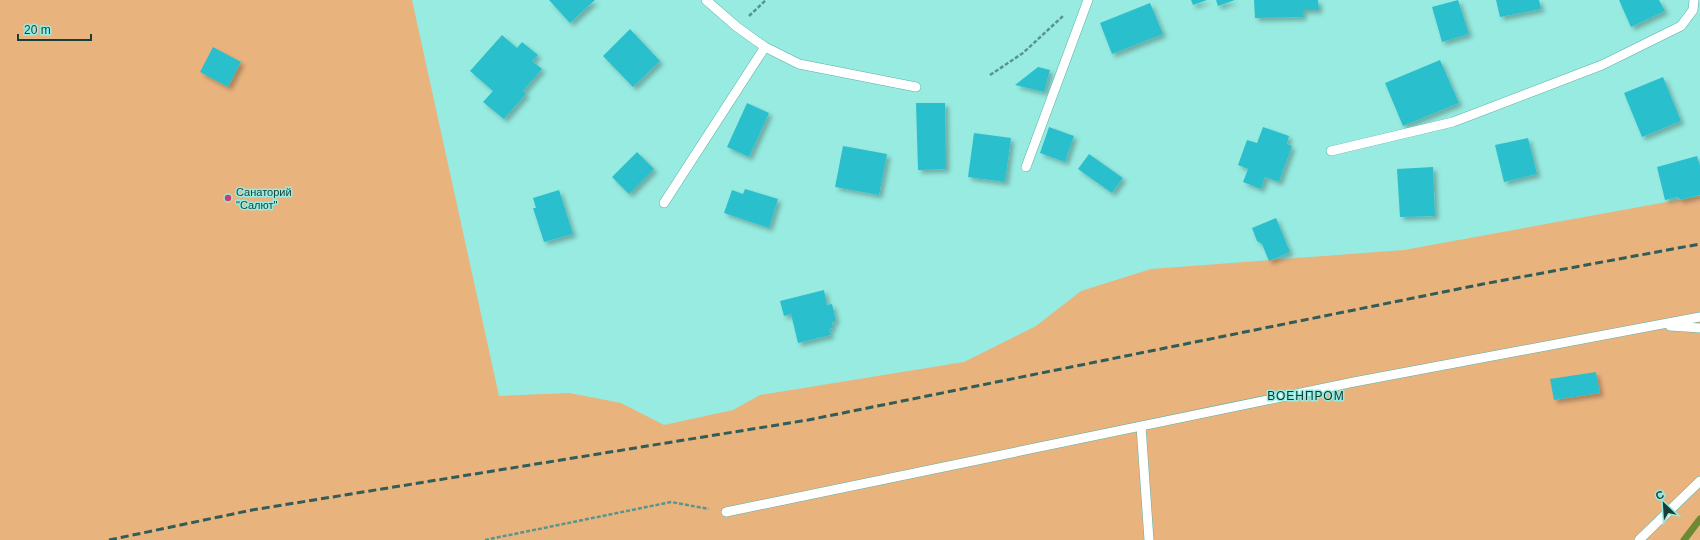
<svg xmlns="http://www.w3.org/2000/svg" width="1700" height="540" font-family="Helvetica,sans-serif">
	<style>
		.green { fill: #e9b37e }
		.lines { fill: none; stroke-linecap: round; stroke-linejoin: round }
		.stream { stroke: #6d8933; stroke-width: 7 }
		.building { fill: #2cbfcd; filter: url(#shadow) }
		.service-casing { stroke: #5db0a6; stroke-width: 10 }
		.path { stroke: #58958d; stroke-width: 2.5; stroke-dasharray: 4 2; stroke-linecap: butt }
		.service { stroke: #fff; stroke-width: 9 }
		.rail { stroke: #305d58; stroke-width: 3; stroke-dasharray: 8 4; stroke-linecap: butt }
		.poi-dot { fill: #cb3e6b; stroke: #97ebe0; stroke-width: 1.5 }
		.labels { text-anchor: middle; dominant-baseline: central; stroke-width: 3; stroke-linejoin: round; paint-order: stroke }
		.poi-label { font-size: 11px; fill: #193d39; stroke: #97ebe0; text-anchor: start }
		.neighbourhood-label { font-size: 12px; letter-spacing: 1px; fill: #073833; stroke: #97ebe0 }
	</style>
	<defs>
		<filter id="shadow"><feDropShadow dx="3.5" dy="3.5" stdDeviation="2" flood-color="#0004"/></filter>
	</defs>
	<rect width="100%" height="100%" fill="#97ebe0"/>
	<path class="green" d="M0,0h412l87,396 70,-3 52,10 43,22 69,-15 27,-15 204,-33 72,-36 45,-35 70,-22 253,-19 296,-54v344h-1700z"/>
	<g class="lines">
		<path class="stream" d="M1684,540l16,-21"/>
	</g>
	<path class="building" d="M549,0h46l-25,23z
		M1191,0h16l-14,5z
		M1216,0h19l-17,6z
		M1254,0h64l1,10h-16v7l-48,1z
		M1458,0l11,34 -27,8 -10,-35z
		M1496,0h43l2,9 -41,8z
		M1619,0h40l6,11 -34,16z
		M1150,3l13,31 -51,20 -12,-31z
		M630,29l30,32 -27,26 -30,-31z
		M502,35l15,13 5,-6 16,13 -6,6 10,8 -19,22 3,3 -22,25 -21,-17 10,-11 -23,-20z
		M213,47l28,15 -13,25 -28,-15z
		M1440,60l19,43 -56,23 -18,-43z
		M1038,67l12,3 -6,22 -29,-7z
		M1663,77l18,44 -39,16 -18,-44z
		M747,103l22,10 -20,44 -22,-10z
		M916,103h29l1,66 -28,1z
		M1049,127l25,9 -9,26 -25,-9z
		M1263,127l26,9 -2,8 5,2 -13,36 -14,-5 -4,12 -18,-7 5,-13 -10,-4 9,-25 10,3z
		M974,133l37,5 -6,44 -37,-5z
		M1528,138l9,36 -33,8 -9,-37z
		M843,146l44,8 -8,41 -44,-8z
		M637,152l17,17 -25,25 -17,-17z
		M1089,154l34,24 -11,15 -34,-24z
		M1697,156l3,10v29l-19,5 -4,-3 -12,3 -8,-33z
		M1433,167l2,49 -35,1 -3,-48z
		M745,189l33,10 -9,29 -45,-15 8,-23 11,4z
		M559,190l14,44 -29,8 -11,-34h3l-3,-10z
		M1276,218l14,34 -21,9 -7,-17 -5,-3 -5,-13z
		M824,290l3,15 5,-1 4,17 -4,1 1,6 -4,1 2,6 -33,8 -7,-29 -7,2 -4,-15z
		M1596,372l4,21 -46,7 -4,-21z"/>
	<g class="lines">
		<g class="service-casing">
			<path id="service" d="M765,47l34,17 117,23
				M1331,151l122,-29 149,-57 79,-39 12,-16 1,-10
				M1026,167l62,-167
				M664,203l101,-156 -28,-20 -31,-27
				M1670,326l30,2
				M1141,426l8,114
				M726,512l628,-130 346,-65
				M1639,540l61,-59"/>
		</g>
		<path class="path" d="M749,16l17,-16
			M990,75l33,-22 40,-37
			M485,540l186,-38 38,7"/>
		<use href="#service" class="service"/>
		<path class="rail" d="M109,540l143,-30 556,-90 675,-136 217,-40"/>
	</g>
	<circle class="poi-dot" cx="228" cy="198" r="4"/>
	<g class="labels">
		<g class="poi-label">
			<text x="236" y="192">Санаторий<tspan x="236" dy="13">"Салют"</tspan></text>
		</g>
		<g class="neighbourhood-label">
			<text x="1306" y="396">ВОЕНПРОМ</text>
		</g>
	</g>
	<g transform="translate(1664 504) rotate(335)" stroke="#97ebe0" stroke-width="3" paint-order="stroke">
	<path d="M0-3L7 15L0 10L-7 15Z" fill="#193d39"/>
	<text y="-6" font-size="11" font-weight="bold" text-anchor="middle" fill="#193d39">С</text>
	</g>
	<path d="M18 34v6h73v-6" fill="none" stroke="#193d39" stroke-width="2"/>
	<text x="24" y="34" font-size="12" fill="#193d39" stroke="#97ebe0" stroke-width="3" paint-order="stroke">20 m</text>
</svg>
